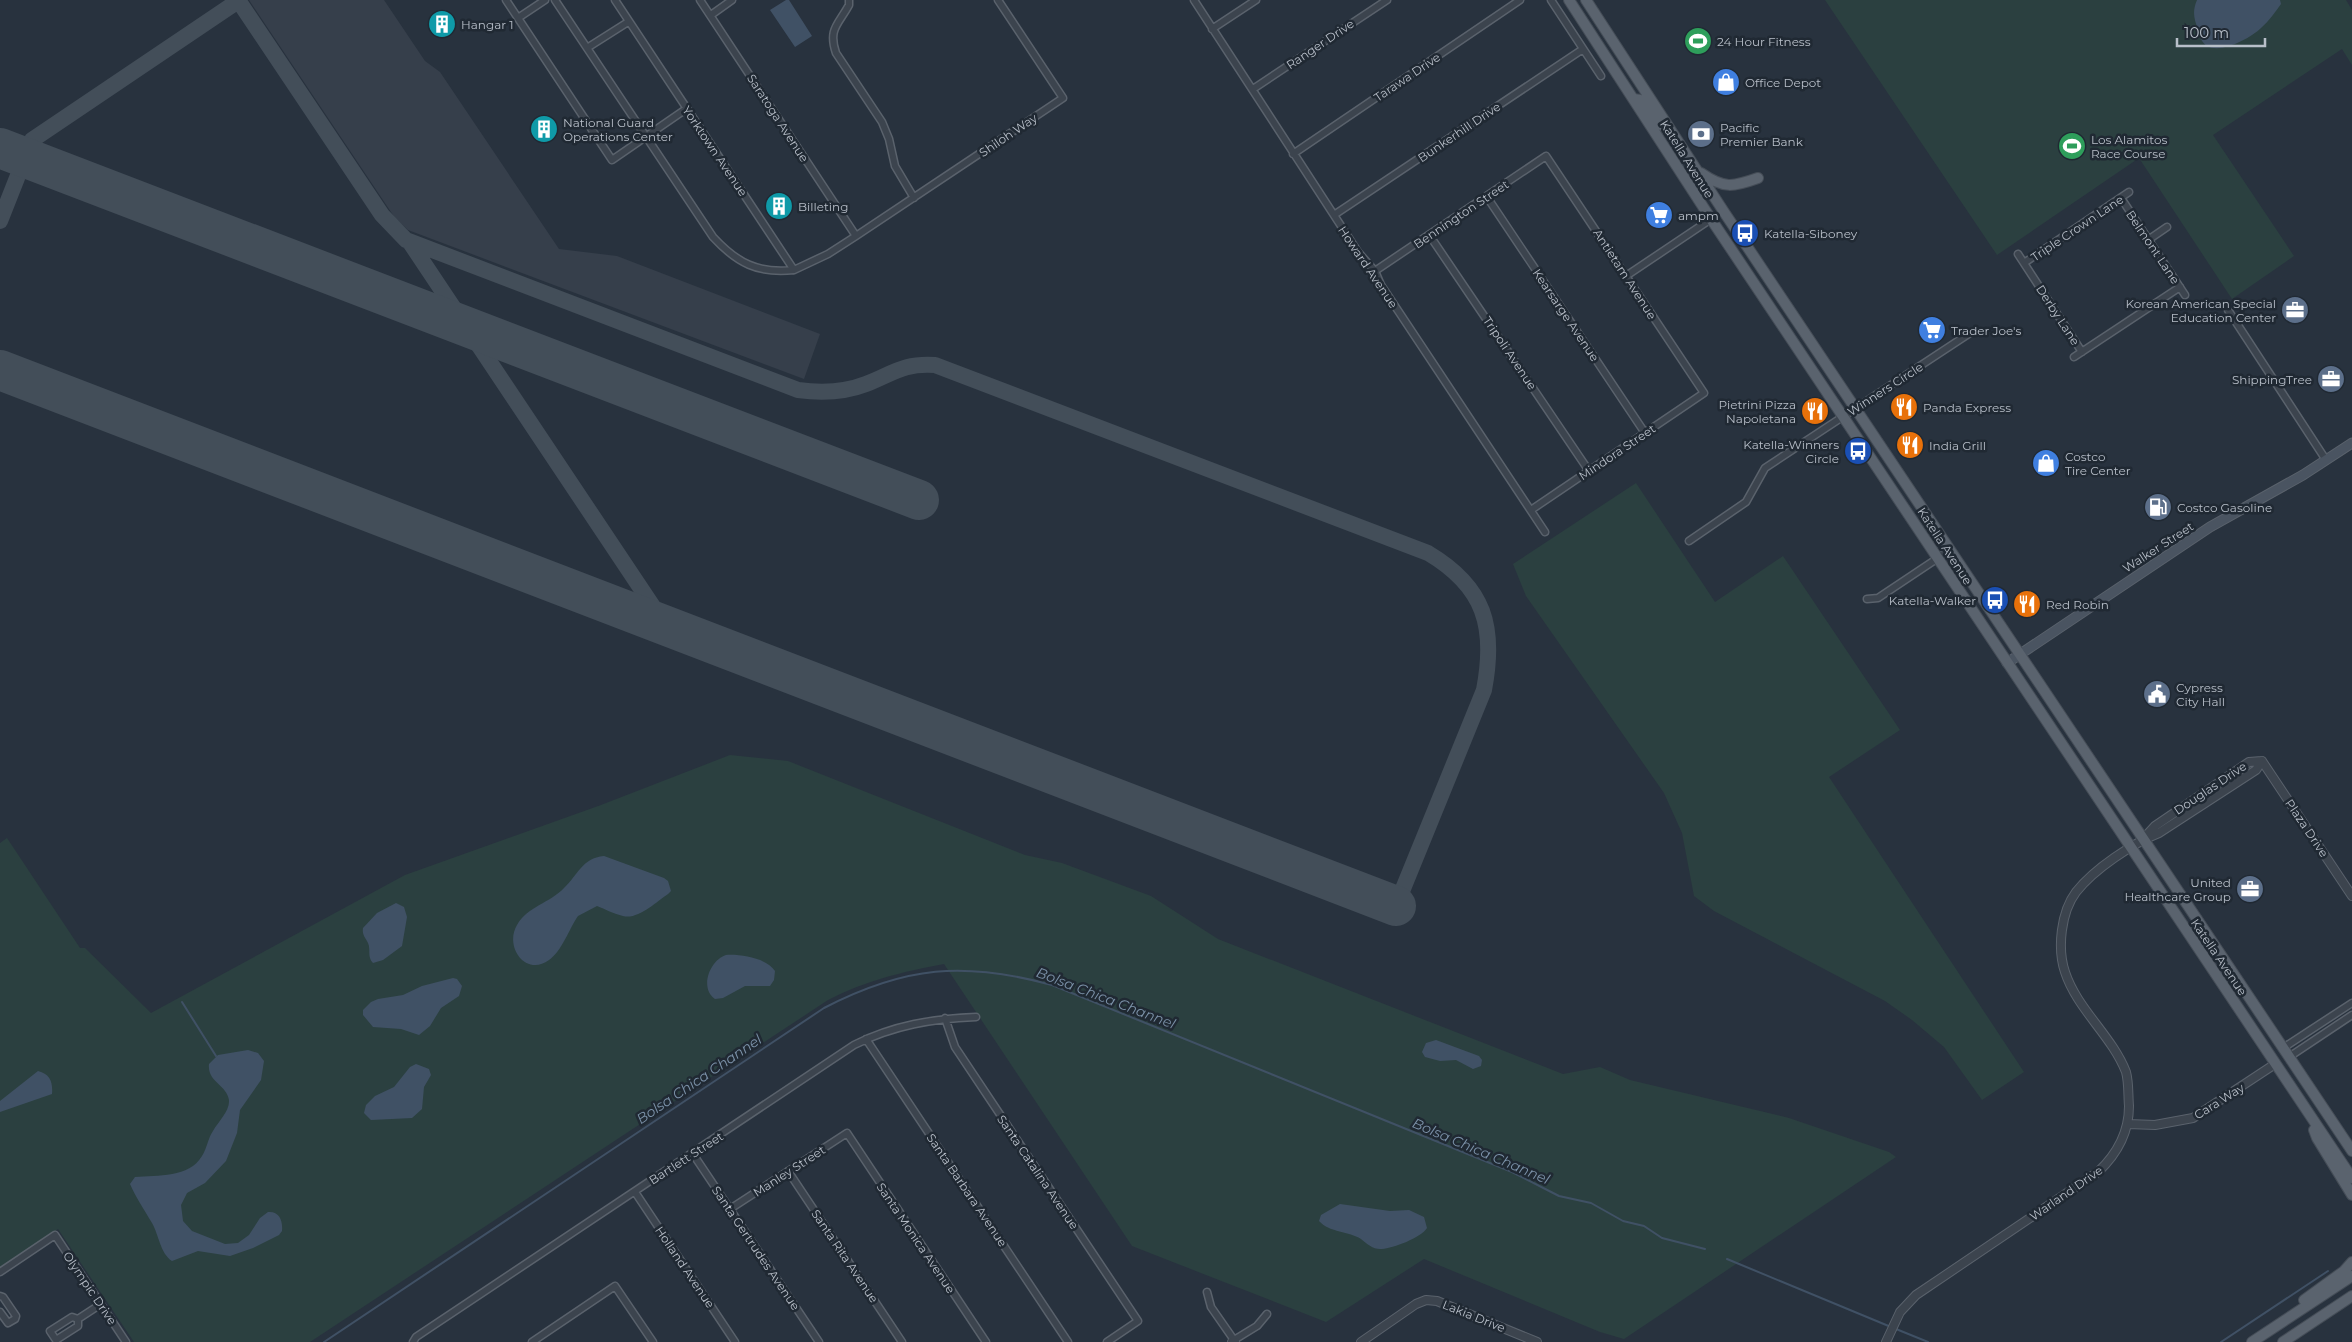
<svg xmlns="http://www.w3.org/2000/svg" width="2352" height="1342" font-family="Montserrat,sans-serif">
	<style>
		.airport { fill: #363f4b }
		.green { fill: #2b4040 }
		.water { fill: #405165 }
		.lines { fill: none; stroke-linecap: round; stroke-linejoin: round }
		.stream { stroke: #405165; stroke-width: 2 }
		.taxiway { stroke: #434e59; stroke-width: 16 }
		.runway { stroke: #434e59; stroke-width: 40 }
		.minor-casing { stroke: #5a626c; stroke-width: 9 }
		.tertiary-casing { stroke: #5a626c; stroke-width: 10 }
		.secondary-casing { stroke: #5a626c; stroke-width: 11 }
		.primary-casing { stroke: #454d57; stroke-width: 12 }
		.minor { stroke: #3c444e; stroke-width: 6 }
		.tertiary { stroke: #3c444e; stroke-width: 8 }
		.secondary { stroke: #4a5461; stroke-width: 9 }
		.primary { stroke: #5a636e; stroke-width: 10 }
		.labels { text-anchor: middle; dominant-baseline: central; stroke-width: 5; stroke-linejoin: round; paint-order: stroke }
		.poi-label { font-size: 12px; fill: #b8bfc9; stroke: #202933; text-anchor: start }
		.street-label { font-size: 12px; fill: #b8bfc9; stroke: #202933 }
		.water-label { font-size: 14px; font-style: italic; fill: #7c92a9; stroke: #202933 }
	</style>
	<rect width="100%" height="100%" fill="#28323e"/>
	<path class="airport" d="M249,0h135l41,61 15,11 119,177 58,7 203,78 -16,45 -396,-149 -13,-12z"/>
	<path class="green" d="M1825,0h521l6,10v55l-10,-16 -129,86 81,121 -62,43 -93,-141 -142,97z
		M1636,483l79,119 68,-46 117,174 -71,47 195,295 -42,28 -38,-53 -32,-27 -27,-19 -171,-90 -20,-15 -12,-63 -18,-40 -138,-197 -13,-32z
		M730,755l58,6 237,94 37,8 89,33 67,43 345,135 37,-7 30,13 159,38 100,34 7,5 -272,182 -24,-7 -176,-73 -98,63 -194,-76 -188,-282c-42,8 -77,16 -116,36l-518,342h-176l-76,-113 -58,38v-424l7,-5 73,110h5l66,65 254,-138 196,-70z"/>
	<path class="water" d="M786,0h3l23,36 -17,11 -25,-37z
		M2197,0h83l1,4c-6,8 -12,17 -20,24 -10,10 -40,26 -54,18 -5,-3 -8,-10 -9,-16 -4,-12 -6,-18 -1,-30z
		M604,856l60,22 4,3 3,10 -3,3c-12,8 -30,26 -45,22 -9,-2 -18,-7 -26,-10l-19,10c-9,13 -16,35 -29,44 -23,17 -45,-13 -32,-35 11,-19 33,-22 47,-37 14,-13 18,-30 40,-32z
		M396,903l8,4 3,10 -5,29 -19,14 -10,3c-6,-6 -2,-13 -5,-20 -3,-6 -6,-8 -5,-15l14,-15z
		M726,955c15,-1 40,3 49,16l-1,9 -4,6h-25l-22,12 -8,1c-16,-11 -5,-39 11,-44z
		M453,978l4,1 5,7 -3,10 -18,12 -11,18 -11,9 -18,-6 -28,-2 -10,-12v-5l8,-8 7,-3 25,-4 19,-9z
		M1436,1040l43,16 3,4 -1,6 -8,3 -17,-9 -16,1 -15,-4 -3,-5 4,-9z
		M248,1050l10,3 6,8 -3,19 -21,30 -3,23 -11,28 -21,22 -18,10 -6,12 2,16 9,10 33,13 13,-1 11,-8 11,-17 8,-6c11,-1 15,8 14,19l-3,4 -26,13 -23,8 -32,-5 -26,10c-12,-8 -13,-26 -20,-38 -8,-14 -16,-25 -22,-39l5,-7c23,-2 54,1 67,-21 5,-8 6,-18 11,-25 5,-9 17,-20 16,-31 -2,-15 -22,-18 -20,-36l9,-9z
		M416,1064l13,5 2,6 -7,12 -2,22 -10,9 -41,2 -7,-7 2,-8 9,-9 19,-9 16,-20z
		M38,1071c12,3 15,11 14,23l-52,18v-11z
		M1340,1204l50,7 19,-1 15,7 3,11c-6,10 -34,20 -45,21 -8,1 -15,-5 -21,-10 -12,-8 -31,-6 -42,-18l2,-6z"/>
	<g class="lines">
		<path class="stream" d="M182,1002l34,54
			M1727,1259l164,68
			M1896,1329l32,13
			M324,1342l500,-334c81,-42 140,-47 228,-23l460,187 47,24 32,7 32,18 21,5 18,12 43,11
			M2221,1342l107,-71"/>
		<path class="taxiway" d="M238,0l144,215 24,25 392,150c23,3 45,3 68,-6 28,-11 37,-21 69,-19l493,188c57,34 68,74 56,137l-88,216
			M0,221l32,-81 206,-139
			M409,241l257,385"/>
		<path class="runway" d="M0,148l919,352
			M0,370l1396,536"/>
		<g class="minor-casing">
			<path id="minor" d="M506,0l106,160 74,-51
				M555,0l158,237c24,26 45,37 81,33
				M615,0l179,270 34,-16 28,-18 207,-138 -65,-98
				M700,0l156,236
				M849,0v5c-11,20 -21,24 -13,48l46,69 7,17 6,27 19,32
				M1194,0l164,252 17,19 6,14 164,247
				M1551,0l50,76
				M711,15l21,-15
				M518,18l27,-18
				M1212,29l44,-29
				M587,48l41,-26
				M1253,89l134,-89
				M1293,154l227,-154
				M1487,197l158,236
				M2121,198l64,97
				M1334,215l249,-166
				M1430,236l159,235
				M2148,240l19,-13
				M2018,254l64,98
				M2024,263l105,-71
				M1375,271l171,-115 158,237 -173,117
				M1626,276l85,-57
				M2228,310l98,150
				M2074,357l106,-70
				M1689,541l57,-39 19,-34 205,-135
				M1867,599l11,-1 72,-48
				M945,1018l10,29 183,274 -31,21
				M866,1039l202,303
				M2283,1048l69,-45
				M2289,1057l63,-42
				M693,1154l126,188
				M788,1171l114,171
				M635,1192l100,150
				M730,1209l117,-76 139,209
				M0,1272l55,-37 71,107
				M1207,1292l4,15 23,33 23,-14 10,-12
				M0,1296l3,1 13,19 -1,3 -7,4 -8,-11
				M78,1319v7l-22,14 -6,-9 22,-14 6,2 23,-15
				M413,1342l3,-5 438,-292c40,-20 78,-26 122,-28
				M532,1342l83,-56 38,56"/>
		</g>
		<g class="tertiary-casing">
			<path id="tertiary" d="M2262,761l90,135
				M2144,838l11,-12 94,-64 13,-1
				M2128,1124l27,1 38,-7 82,-54
				M1232,1342h3
				M1361,1342l55,-38 10,-4 11,1 100,41
				M1886,1342l14,-30 16,-17 182,-123c19,-18 31,-39 31,-66 -1,-11 0,-23 -3,-34 -14,-36 -49,-63 -61,-100 -8,-24 -4,-60 11,-80 18,-23 57,-49 83,-59l97,-63 6,-9"/>
		</g>
		<g class="secondary-casing">
			<path id="secondary" d="M2007,663l203,-136 93,-52 49,-32"/>
		</g>
		<g class="primary-casing">
			<path id="primary" d="M1569,0l142,219 641,959
				M1586,0l138,212 628,939
				M1634,99l11,2 12,21 13,9
				M1701,173c23,16 32,14 57,5
				M2314,1130l3,8 35,57
				M2304,1300l40,-29 8,-9
				M2252,1342l100,-66
				M2283,1342l69,-46"/>
		</g>
		<use href="#minor" class="minor"/>
		<use href="#tertiary" class="tertiary"/>
		<use href="#secondary" class="secondary"/>
		<use href="#primary" class="primary"/>
	</g>
	<defs>
		<g id="building-disc" transform="scale(1.4375)"><circle r="9.5" fill="#0f9aa8" stroke="#202933"/><path d="M-4-6H4V6H1V3H-1V6H-4ZM-2.5-4.3h1.7v1.8h-1.7ZM.8-4.3h1.7v1.8H.8ZM-2.5-1h1.7V.8h-1.7ZM.8-1h1.7V.8H.8Z" fill="#fff"/></g>
		<g id="stadium-disc" transform="scale(1.4375)"><circle r="9.5" fill="#2e9e5b" stroke="#202933"/><path d="M0-5a6.5 5 0 1 0 0 10a6.5 5 0 1 0 0-10ZM-3.5-1.8h7v3.6h-7Z" fill="#fff"/></g>
		<g id="shop-disc" transform="scale(1.4375)"><circle r="9.5" fill="#3f7fe0" stroke="#202933"/><path d="M-5-2.5h2.3a2.7 3.5 0 0 1 5.4 0H5L5.5 6h-11ZM-1.5-2.5h3a1.5 2.3 0 0 0-3 0Z" fill="#fff"/></g>
		<g id="bank-disc" transform="scale(1.4375)"><circle r="9.5" fill="#5c6f8a" stroke="#202933"/><path d="M-6-4H6V4H-6ZM0-2.3a2.3 2.3 0 1 0 0 4.6a2.3 2.3 0 1 0 0-4.6Z" fill="#fff"/></g>
		<g id="supermarket-disc" transform="scale(1.4375)"><circle r="9.5" fill="#3f7fe0" stroke="#202933"/><path d="M-6-5.5h2.5l.6 2H6L4.5 2H-2.5L-4.4-4H-6ZM-1.5 3.2a1.3 1.3 0 1 0 .1 0ZM3 3.2a1.3 1.3 0 1 0 .1 0Z" fill="#fff"/></g>
		<g id="bus-disc" transform="scale(1.4375)"><circle r="9.5" fill="#1a4fb4" stroke="#202933"/><path d="M-5-6H5V4H4V6H2V4H-2V6H-4V4H-5ZM-3.5-4V0h7V-4ZM-3.5 1.2v1.5H-2V1.2ZM2 1.2v1.5H3.5V1.2Z" fill="#fff"/></g>
		<g id="office-disc" transform="scale(1.4375)"><circle r="9.5" fill="#5c6f8a" stroke="#202933"/><path d="M-6-3h4V-5.5h4V-3h4V5H-6ZM-1-4.5V-3h2v-1.5ZM-6 0V1H6V0Z" fill="#fff"/></g>
		<g id="restaurant-disc" transform="scale(1.4375)"><circle r="9.5" fill="#e8710a" stroke="#202933"/><path d="M-5-6h1v4h1v-4h1v4h1v-4h1v5L-1.5 .5V6h-2V.5L-5-1ZM5-6V6H3V1.5H1.5Q1.5-4 5-6Z" fill="#fff"/></g>
		<g id="fuel-disc" transform="scale(1.4375)"><circle r="9.5" fill="#5c6f8a" stroke="#202933"/><path d="M-5.5-6h7V0h2V4h1.3V-2.5L3-4.5l.8-.8L6-3V5H2.5V1h-1V6h-7ZM-4.2-4.7v3.2H.2V-4.7Z" fill="#fff"/></g>
		<g id="civic-disc" transform="scale(1.4375)"><circle r="9.5" fill="#5c6f8a" stroke="#202933"/><path d="M-.6-6.5H3V-4.5H.6V-3L4-1V1h2V6H-6V1h2V-1L-.6-3ZM-1.2 2.5V6h2.4V2.5Z" fill="#fff"/></g>
	</defs>
	<g fill-rule="evenodd">
		<use href="#building-disc" x="442" y="24"/>
		<use href="#stadium-disc" x="1698" y="41"/>
		<use href="#shop-disc" x="1726" y="82"/>
		<use href="#building-disc" x="544" y="129"/>
		<use href="#bank-disc" x="1701" y="134"/>
		<use href="#stadium-disc" x="2072" y="146"/>
		<use href="#building-disc" x="779" y="206"/>
		<use href="#supermarket-disc" x="1659" y="215"/>
		<use href="#bus-disc" x="1745" y="233"/>
		<use href="#office-disc" x="2295" y="310"/>
		<use href="#supermarket-disc" x="1932" y="330"/>
		<use href="#office-disc" x="2331" y="379"/>
		<use href="#restaurant-disc" x="1904" y="407"/>
		<use href="#restaurant-disc" x="1815" y="411"/>
		<use href="#restaurant-disc" x="1910" y="445"/>
		<use href="#bus-disc" x="1858" y="451"/>
		<use href="#shop-disc" x="2046" y="463"/>
		<use href="#fuel-disc" x="2158" y="507"/>
		<use href="#bus-disc" x="1995" y="600"/>
		<use href="#restaurant-disc" x="2027" y="604"/>
		<use href="#civic-disc" x="2157" y="694"/>
		<use href="#office-disc" x="2250" y="889"/>
	</g>
	<g class="labels">
		<g class="poi-label">
			<text x="461" y="24">Hangar 1</text>
			<text x="1717" y="41">24 Hour Fitness</text>
			<text x="1745" y="82">Office Depot</text>
			<text x="563" y="122">National Guard<tspan x="563" dy="14">Operations Center</tspan></text>
			<text x="1720" y="127">Pacific<tspan x="1720" dy="14">Premier Bank</tspan></text>
			<text x="2091" y="139">Los Alamitos<tspan x="2091" dy="14">Race Course</tspan></text>
			<text x="798" y="206">Billeting</text>
			<text x="1678" y="215">ampm</text>
			<text x="1764" y="233">Katella-Siboney</text>
			<text x="2276" y="303" text-anchor="end">Korean American Special<tspan x="2276" dy="14">Education Center</tspan></text>
			<text x="1951" y="330">Trader Joe's</text>
			<text x="2312" y="379" text-anchor="end">ShippingTree</text>
			<text x="1796" y="404" text-anchor="end">Pietrini Pizza<tspan x="1796" dy="14">Napoletana</tspan></text>
			<text x="1923" y="407">Panda Express</text>
			<text x="1839" y="444" text-anchor="end">Katella-Winners<tspan x="1839" dy="14">Circle</tspan></text>
			<text x="1929" y="445">India Grill</text>
			<text x="2065" y="456">Costco<tspan x="2065" dy="14">Tire Center</tspan></text>
			<text x="2177" y="507">Costco Gasoline</text>
			<text x="1976" y="600" text-anchor="end">Katella-Walker</text>
			<text x="2046" y="604">Red Robin</text>
			<text x="2176" y="687">Cypress<tspan x="2176" dy="14">City Hall</tspan></text>
			<text x="2231" y="882" text-anchor="end">United<tspan x="2231" dy="14">Healthcare Group</tspan></text>
		</g>
		<g class="street-label">
			<text transform="translate(1320 44) rotate(-34)">Ranger Drive</text>
			<text transform="translate(1407 77) rotate(-34)">Tarawa Drive</text>
			<text transform="translate(778 118) rotate(57)">Saratoga Avenue</text>
			<text transform="translate(1459 132) rotate(-34)">Bunkerhill Drive</text>
			<text transform="translate(1008 135) rotate(-34)">Shiloh Way</text>
			<text transform="translate(715 151) rotate(56)">Yorktown Avenue</text>
			<text transform="translate(1687 159) rotate(58)">Katella Avenue</text>
			<text transform="translate(1461 214) rotate(-34)">Bennington Street</text>
			<text transform="translate(2077 228) rotate(-34)">Triple Crown Lane</text>
			<text transform="translate(2153 247) rotate(56)">Belmont Lane</text>
			<text transform="translate(1368 267) rotate(56)">Howard Avenue</text>
			<text transform="translate(1625 274) rotate(57)">Antietam Avenue</text>
			<text transform="translate(1566 315) rotate(56)">Kearsarge Avenue</text>
			<text transform="translate(2058 315) rotate(57)">Derby Lane</text>
			<text transform="translate(1510 353) rotate(56)">Tripoli Avenue</text>
			<text transform="translate(1885 389) rotate(-33)">Winners Circle</text>
			<text transform="translate(1617 452) rotate(-34)">Mindora Street</text>
			<text transform="translate(1945 546) rotate(57)">Katella Avenue</text>
			<text transform="translate(2158 547) rotate(-33)">Walker Street</text>
			<text transform="translate(2210 788) rotate(-34)">Douglas Drive</text>
			<text transform="translate(2307 828) rotate(56)">Plaza Drive</text>
			<text transform="translate(2219 957) rotate(56)">Katella Avenue</text>
			<text transform="translate(2219 1101) rotate(-32)">Cara Way</text>
			<text transform="translate(686 1158) rotate(-33)">Bartlett Street</text>
			<text transform="translate(789 1171) rotate(-33)">Manley Street</text>
			<text transform="translate(1038 1172) rotate(56)">Santa Catalina Avenue</text>
			<text transform="translate(967 1190) rotate(56)">Santa Barbara Avenue</text>
			<text transform="translate(2066 1193) rotate(-35)">Warland Drive</text>
			<text transform="translate(916 1238) rotate(56)">Santa Monica Avenue</text>
			<text transform="translate(756 1248) rotate(56)">Santa Gertrudes Avenue</text>
			<text transform="translate(845 1256) rotate(56)">Santa Rita Avenue</text>
			<text transform="translate(685 1267) rotate(56)">Holland Avenue</text>
			<text transform="translate(90 1288) rotate(56)">Olympic Drive</text>
			<text transform="translate(1474 1316) rotate(22)">Lakia Drive</text>
		</g>
		<g class="water-label">
			<text transform="translate(1106 998) rotate(21)">Bolsa Chica Channel</text>
			<text transform="translate(699 1079) rotate(-34)">Bolsa Chica Channel</text>
			<text transform="translate(1481 1151) rotate(23)">Bolsa Chica Channel</text>
		</g>
	</g>
	<path d="M2177 38v8h88v-8" fill="none" stroke="#b8bfc9" stroke-width="2.5"/>
	<text x="2184" y="38" font-size="15" fill="#b8bfc9" stroke="#202933" stroke-width="4" paint-order="stroke">100 m</text>
</svg>
